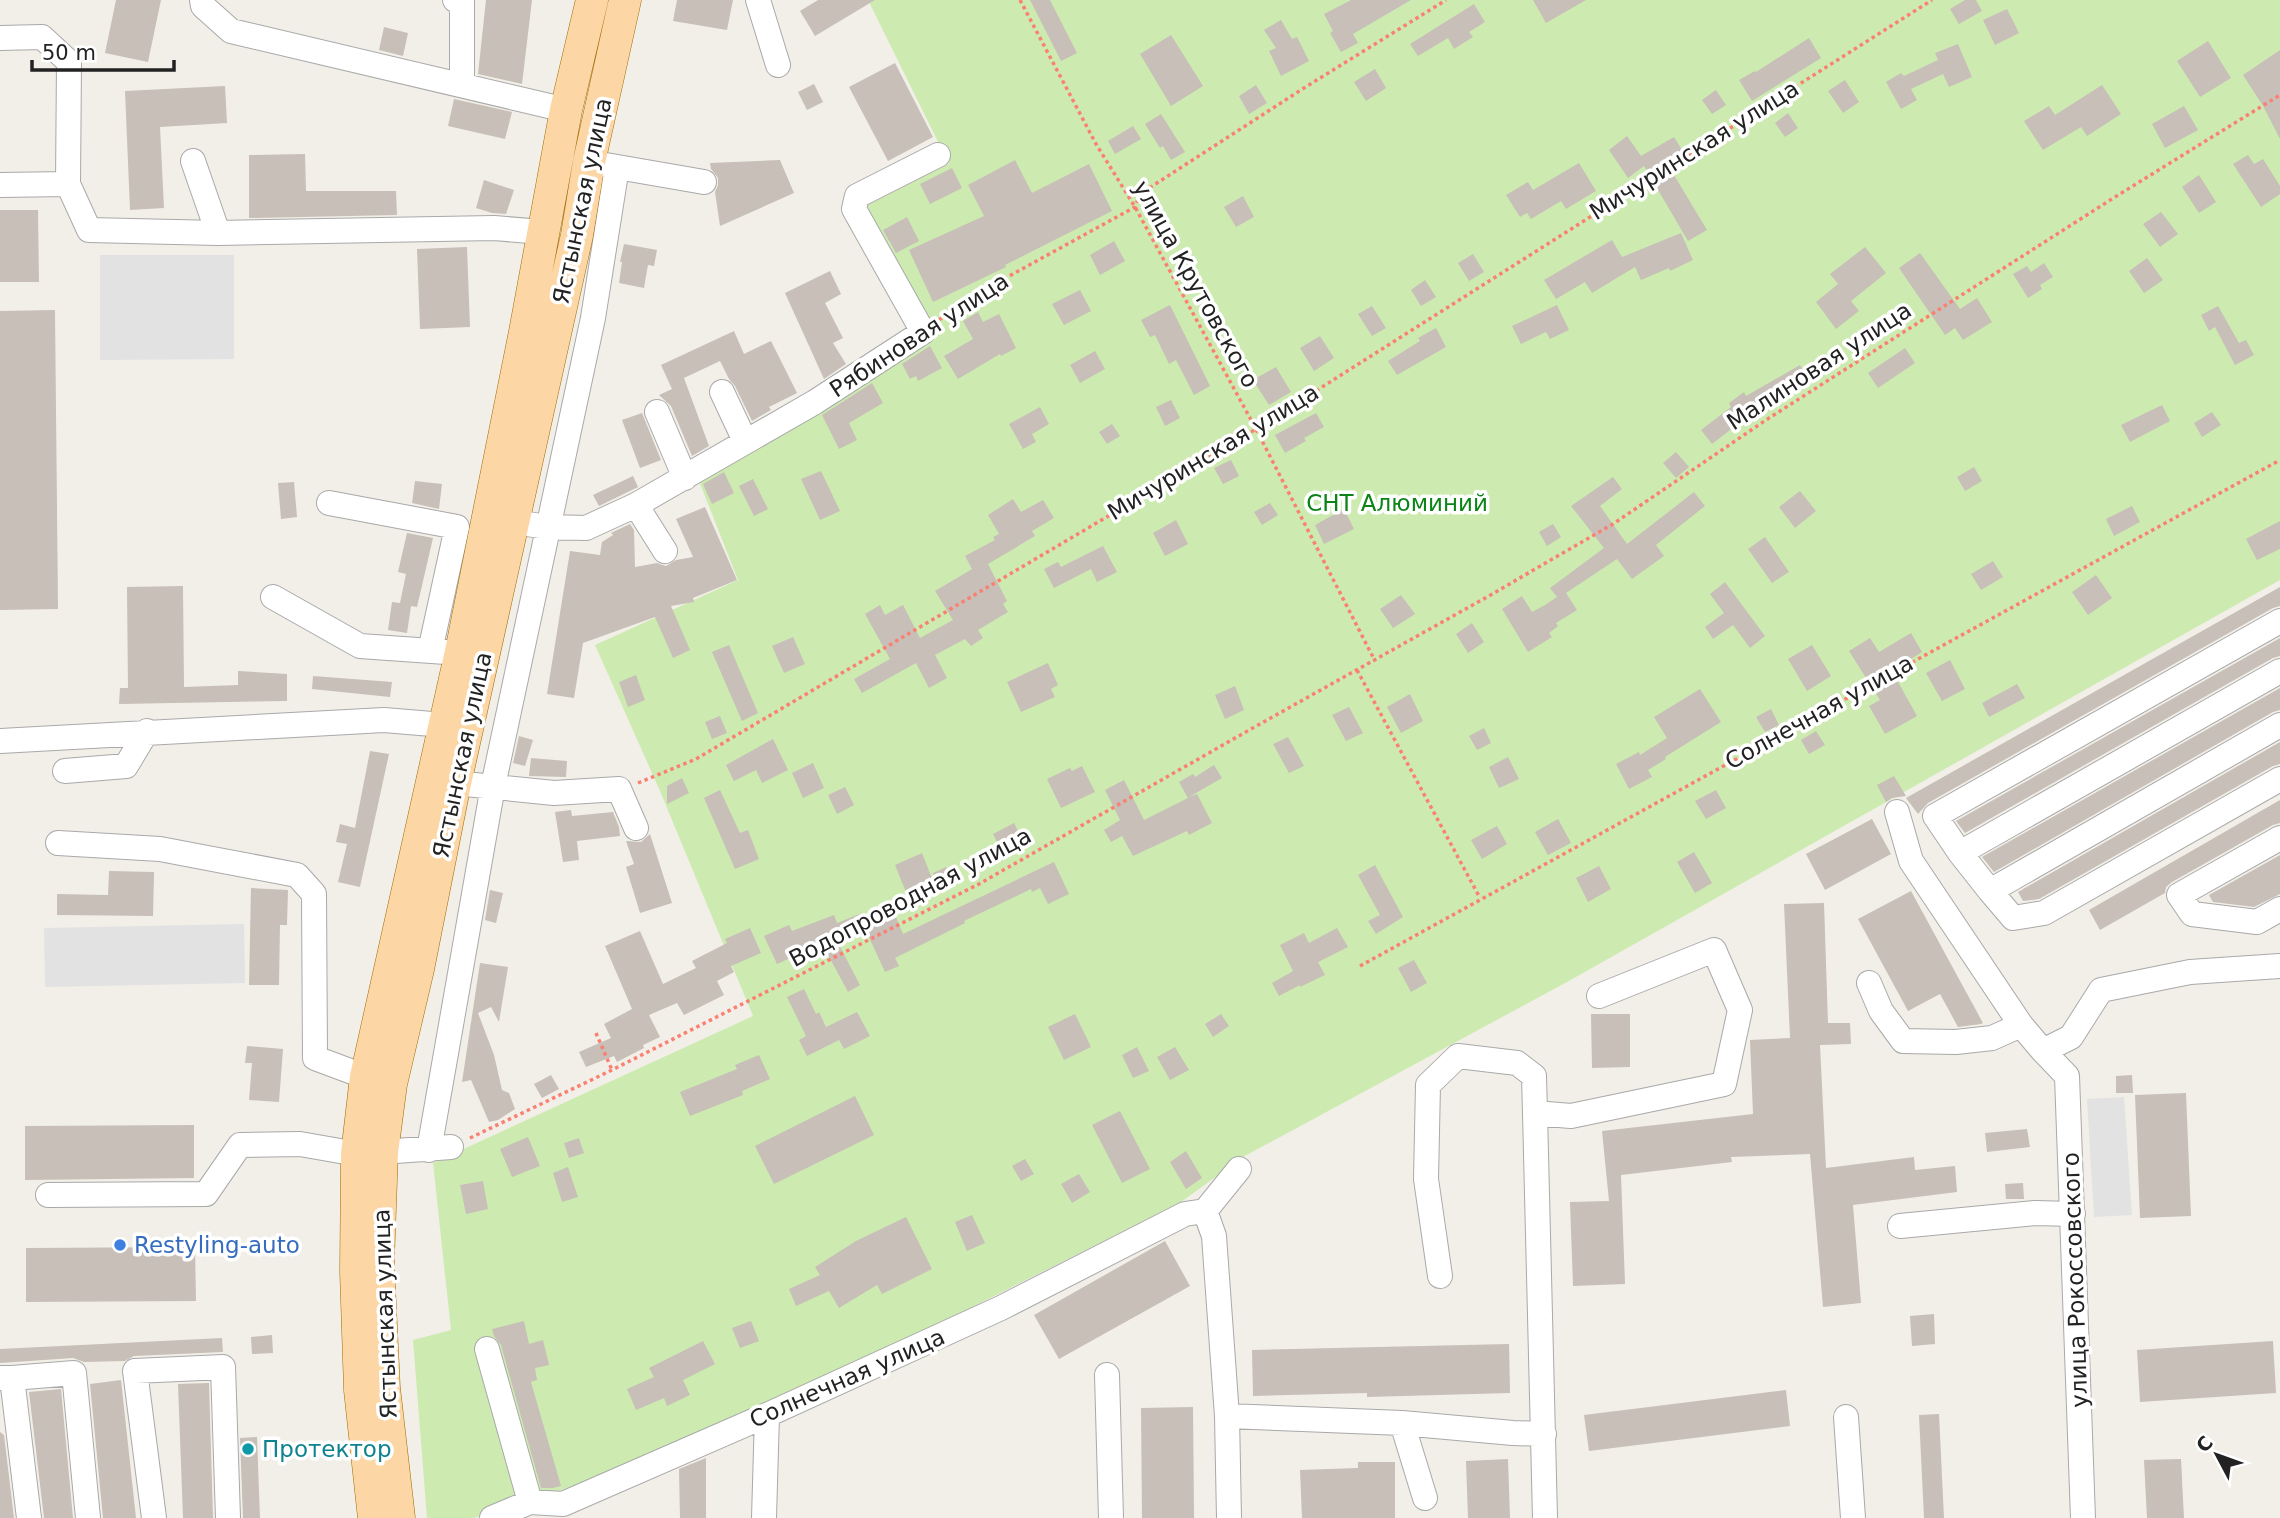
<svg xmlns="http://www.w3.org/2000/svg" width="2280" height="1518" font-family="'DejaVu Sans',sans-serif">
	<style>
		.grass { fill: #cdebb0 }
		.parking { fill: #e2e2e2 }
		.building { fill: #c7bfb8 }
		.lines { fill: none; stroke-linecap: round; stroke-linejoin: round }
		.minor-casing { stroke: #a9a9a9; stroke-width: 26 }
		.major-casing { stroke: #a06b00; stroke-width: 33 }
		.path { stroke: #fa8072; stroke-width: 3.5; stroke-dasharray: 3.5 3.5; stroke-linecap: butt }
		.minor { stroke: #fff; stroke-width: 24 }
		.major { stroke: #fcd6a4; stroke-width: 32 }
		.shop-dot { fill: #3f7fe0; stroke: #fff; stroke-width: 2.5 }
		.culture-dot { fill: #0f9aa8; stroke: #fff; stroke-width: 2.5 }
		.labels { text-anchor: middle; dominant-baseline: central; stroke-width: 7; stroke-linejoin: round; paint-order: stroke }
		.street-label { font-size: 23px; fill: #222; stroke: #fff }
		.park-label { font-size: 23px; fill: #0c8416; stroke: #fff }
		.shop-label { font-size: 23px; fill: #366cbe; stroke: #fff; text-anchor: start }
		.culture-label { font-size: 23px; fill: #0d838f; stroke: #fff; text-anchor: start }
	</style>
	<rect width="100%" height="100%" fill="#f2efe9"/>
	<path class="grass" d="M868,0h1412v580l-713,402 -324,175 -62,45 -284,143 -179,86 -151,57 -93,30h-47l-14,-178 38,-10 -18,-167 320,-147 -93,-225 -65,-146 143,-65 -39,-99 220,-133 -75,-134 105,-50z"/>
	<path class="parking" d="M100,255h134v104l-134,1z
		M244,924l1,59 -200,4 -1,-59z
		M2124,1097l8,118 -38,2 -7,-118z"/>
	<path class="building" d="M116,0h45l-13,62 -43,-9z
		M486,0h46l-10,84 -44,-10z
		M677,0h56l-6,30 -54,-9z
		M818,0h57l-60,36 -15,-25z
		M1030,0h20l27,53 -16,8z
		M1351,0h60l-58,34 5,9 -17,9 -11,-19 3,-2 -9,-17z
		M1533,0h53l-40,23z
		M1965,0h11l6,11 -23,13 -9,-15z
		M1474,4l11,18 -16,10 4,5 -19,12 -6,-11 -30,18 -8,-12z
		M2007,9l12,24 -24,12 -12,-25z
		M1281,20l11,19 5,-2 12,24 -28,15 -12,-25 7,-3 -12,-18z
		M384,27l24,6 -5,23 -24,-6z
		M1171,35l32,51 -32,20 -31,-52z
		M1809,38l12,20 -69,43 -13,-21 16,-9 1,1z
		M2208,41l23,37 -31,19 -23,-36z
		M1958,44l14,33 -23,10 -6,-13 -32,15 6,11 -16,9 -15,-27 15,-9 3,3 34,-16 -3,-7z
		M2280,50v89l-17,-33 -20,-31z
		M895,63l38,74 -45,24 -39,-74z
		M1375,69l11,19 -20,13 -12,-19z
		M1845,80l14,22 -16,11 -15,-22z
		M814,84l9,18 -16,8 -9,-18z
		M1256,85l11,18 -18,11 -10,-18z
		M2102,85l19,29 -34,22 -6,-9 -38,23 -19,-29 25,-15 6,9z
		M225,86l2,37 -67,4 4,81 -34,2 -5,-119z
		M1716,90l10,15 -14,9 -10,-14z
		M454,99l58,13 -7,27 -57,-13z
		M2184,106l14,24 -33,18 -13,-24z
		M1788,113l10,15 -13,9 -10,-14z
		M1161,114l24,38 -14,8 -8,-14 -3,2 -15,-24z
		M1133,126l8,13 -26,15 -7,-13z
		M1627,136l14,20 33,-19 8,13 -17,10 42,70 -19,11 -44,-75 -16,12 -19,-28z
		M305,154l1,37h90l1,24 -148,3v-63z
		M2248,155l6,9 9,-5 17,27v8l-19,13 -28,-43z
		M780,160l14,33 -74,33 -5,-34 3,-7v-7l-7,-9 -1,-6z
		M1015,160l17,33 57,-29 23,47 -107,54 1,2 -73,35 -24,-52 75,-34 -16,-31z
		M1579,163l17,28 -30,18 -5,-8 -30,18 -4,-6 -7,4 -14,-22 22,-13 5,8z
		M952,168l10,20 -32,16 -10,-20z
		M2199,175l17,27 -17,11 -17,-26z
		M484,180l30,10 -8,24 -14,-1 -16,-5z
		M1243,196l11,21 -18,10 -12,-20z
		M0,210h38l1,72h-39z
		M2161,212l17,22 -18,13 -17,-23z
		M907,217l12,24 -23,12 -13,-23z
		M1681,233l12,27 -23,11 -1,-3 -28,12 -6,-13 -43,26 -7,-11 -29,17 -12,-19 68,-40 10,17z
		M1114,241l11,20 -25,14 -10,-20z
		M624,244l33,6 -3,16 -6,-1 -4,23 -25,-5 3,-21h-2z
		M467,247l3,80 -50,2 -3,-80z
		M1865,247l21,26 -35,28 8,10 -23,18 -20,-27 22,-18 -8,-10z
		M1920,253l40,56 17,-11 15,24 -29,18 -8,-12 -10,7 -46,-67z
		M1473,254l11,18 -15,9 -11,-18z
		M2147,258l16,22 -19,13 -15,-22z
		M2044,263l9,14 -13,8 2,4 -14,9 -15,-24 14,-8 4,6z
		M830,271l11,23 -16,9 18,35 -10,5 13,21 -22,15 -39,-86z
		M1425,280l11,17 -15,9 -10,-16z
		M1080,290l11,21 -27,14 -12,-21z
		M1170,305l40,81 -16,9 -18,-35 -7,4 -14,-29 -5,2 -9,-17z
		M1557,305l12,25 -19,9 -4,-7 -25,12 -9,-18z
		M1372,306l14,22 -14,8 -14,-22z
		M2218,306l21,37 7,-3 8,15 -19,10 -20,-38 -6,4 -8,-16z
		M55,310l3,299 -58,1v-299z
		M978,312l5,10 16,-8 17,34 -15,8 -1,-2 -42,25 -14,-23 29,-17 -10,-18z
		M1436,328l10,19 -49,28 -9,-14 32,-20 -2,-3z
		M734,331l10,23 27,-13 26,52 -28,14 2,3 -19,11 -17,-35 -6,-7 -9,-18 -36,17 25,68 -17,10 -21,-50 -12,-11 13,-6 -11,-24z
		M1320,336l14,22 -20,13 -14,-23z
		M930,346l12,22 -24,13 -2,-5 -6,3 -8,-15z
		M1905,348l10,15 -37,25 -10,-15z
		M1095,351l10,18 -25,14 -10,-18z
		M1800,365l10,17 -13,9 -1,-3 -35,20 -1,-1 -48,37 -11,-14 30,-23 -2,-4 15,-11 2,4z
		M1276,367l15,25 -22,13 -16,-25z
		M872,383l11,20 -34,20 8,17 -18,9 -17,-34z
		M1171,400l9,18 -15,8 -9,-19z
		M2162,405l8,16 -40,21 -9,-17z
		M1040,407l9,17 -17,10 4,8 -13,7 -14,-25z
		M2212,412l9,13 -19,12 -8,-14z
		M642,413l19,47 -21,8 -18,-48z
		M1316,413l8,14 -20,11 2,3 -21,12 -10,-18z
		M1112,424l8,12 -13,8 -8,-12z
		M1676,452l13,15 -13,11 -13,-15z
		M1231,460l8,16 -16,8 -9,-16z
		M1974,467l8,14 -17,10 -8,-14z
		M821,471l19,40 -20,9 -19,-41z
		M724,472l10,21 -22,11 -9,-20z
		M633,476l5,11 -39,19 -6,-11z
		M1613,477l9,12 -22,17 27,38 67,-52 11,14 -49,39 8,11 -32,23 -15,-20 -51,34 11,17 -21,13 2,3 -9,7 3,4 -24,15 -26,-43 20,-13 10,16 13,-7 12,-8 -7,-9 54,-40 -33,-42z
		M753,479l15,30 -14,7 -15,-30z
		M415,481l27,3 -3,25 -27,-6z
		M294,482l3,35 -16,2 -3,-36z
		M1800,491l16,20 -21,17 -16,-21z
		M1013,499l8,13 22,-12 11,18 -22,13 3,5 -47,28 19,37 -4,3 5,8 -30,18 5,8 -12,8 -6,-7 -30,16 12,23 -18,10 -13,-25 -54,30 -8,-14 36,-20 -25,-45 15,-9 5,10 18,-10 17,33 33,-18 -18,-29 37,-22 -7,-13 30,-16 -2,-3 6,-3 -11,-19z
		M1270,503l8,12 -16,10 -8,-13z
		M2132,506l8,16 -26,14 -8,-17z
		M705,507l32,73 -44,18 1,4 -23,4 19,44 -17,8 -18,-41 -72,26 -9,55 -27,-4 23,-143 30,4 2,-13 11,-7 -2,-2 19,-9 4,6 1,37 22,-4 9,3 10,-6 17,-3 -17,-38z
		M1344,509l10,20 -30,15 -9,-19z
		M1176,520l12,24 -23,12 -12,-23z
		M2280,521v28l-23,11 -11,-21z
		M1553,524l8,13 -14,9 -8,-14z
		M407,533l26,5 -16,69 -6,-1 -4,27 -19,-3 4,-28 8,1 6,-29 -8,-2z
		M1765,537l24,35 -17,11 -24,-34z
		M1103,546l14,26 -20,10 -6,-13 -37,19 -10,-19 14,-7 3,5z
		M1993,561l10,16 -22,13 -10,-16z
		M2096,575l16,23 -24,17 -16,-23z
		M1725,582l40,54 -15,12 -17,-23 -20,14 -8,-12 19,-14 -14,-19z
		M183,586l1,101 54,-2v-14l49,3v27l-168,3 1,-16h8l-1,-101z
		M2280,587v19l-7,2 -345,195 -10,11 -12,-16z
		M1401,595l14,19 -22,14 -13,-19z
		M1472,623l12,19 -16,11 -12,-19z
		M1911,633l11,19 -30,19 25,45 -32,18 -16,-28 11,-6 -31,-49 21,-13 9,14z
		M793,637l12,27 -21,9 -12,-27z
		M2280,638v18l-7,2 -308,175 -9,-12z
		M729,645l29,68 -16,8 -30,-69z
		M1812,645l19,31 -24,15 -19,-32z
		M1950,660l15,29 -23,12 -16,-28z
		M1048,663l10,22 -7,4 4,8 -34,15 -14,-30z
		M636,675l9,25 -17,7 -9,-25z
		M313,676l79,6 -2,15 -78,-8z
		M2017,684l8,14 -36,19 -7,-14z
		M1235,686l9,24 -19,9 -10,-24z
		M2280,688v22l-7,2 -279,160 -12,-15z
		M1700,689l21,33 -56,35 1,2 -18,11 4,7 -23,12 -13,-25 23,-12 1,3 27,-17 -13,-21z
		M1410,694l13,27 -22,12 -14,-26z
		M1349,707l14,26 -17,8 -14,-26z
		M1771,709l8,16 -14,7 -9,-15z
		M720,716l7,17 -15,6 -7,-17z
		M1484,728l7,15 -14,7 -8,-14z
		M1816,731l9,14 -16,9 -8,-14z
		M519,736l14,4 -8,26 -12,-3z
		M1288,737l16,29 -15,7 -16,-29z
		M773,739l15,31 -26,13 -6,-13 -22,11 -8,-16z
		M2280,742v22l-7,2 -234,133 -16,2 -5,-9z
		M370,751l19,3 -29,133 -22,-5 9,-38 -11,-2 4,-18 15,4z
		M1508,757l11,22 -20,9 -10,-21z
		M531,758l36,3 -1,16 -37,-1z
		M813,763l11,25 -21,10 -11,-25z
		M1214,765l8,13 -33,19 8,-3 15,29 -23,12 -2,-4 -54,25 -11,-20 -11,6 -7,-12 16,-10 -15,-30 19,-10 20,40 44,-22 -9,-16 14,-8 2,3z
		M1082,766l13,26 -34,16 -14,-29 23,-11 2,3z
		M1894,776l12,20 -14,2 -6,4 -9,-17z
		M682,778l7,15 -22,11v-18z
		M845,787l9,18 -17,9 -9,-19z
		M720,790l20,43 8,-3 11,29 -24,10 -31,-71z
		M1716,790l10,18 -20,11 -11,-18z
		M2280,800v23l-7,2 -101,57 -6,5 -1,6 -65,37 -11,-20z
		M571,810l1,6 41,-4 6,15 1,9 -43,5 2,19 -16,2 -8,-50z
		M1558,819l13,24 -23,12 -13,-23z
		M1872,819l19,35 -66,36 -19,-36z
		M1014,823l11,22 -22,10 -10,-21z
		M1497,826l10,18 -25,15 -11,-19z
		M650,834l22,69 -32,10 -14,-46 8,-3 -8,-23 15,1z
		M1694,852l18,31 -17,10 -18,-31z
		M922,853l13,33 -27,11 -13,-32z
		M2280,855v39l-26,13 -41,-5 -4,-7z
		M1054,862l15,32 -21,10 -8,-16 -8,4 -1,-3 -67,32 1,2 -70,35 4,8 -14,6 -18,-39 -29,10 22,42 -12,7 -21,-39 -16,6 -3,-9 -31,14 -13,-28 25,-11 3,6 42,-16 3,8 25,-10 1,4 28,-12 12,29z
		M1375,865l28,52 -27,17 -8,-13 12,-6 -22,-40z
		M1599,866l12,23 -23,13 -12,-24z
		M946,867l5,14 -13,5 -5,-13z
		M109,871l45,1 -1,44 -96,-1v-21l51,1z
		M251,888l37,2 -1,35h-7l-1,60h-30z
		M490,890l13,3 -7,30 -11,-3z
		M1911,891l72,132 -2,1 -23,3 -18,-33 -32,17 -50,-92z
		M1824,903l4,120h22l1,21 -31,1 6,123 88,-11 1,13 40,-4 2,26 -104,13 8,98 -38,4 -13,-153 -79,3 1,5 -111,13 4,109 -52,2 -3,-84 39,-1 -7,-70 151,-17 -3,-74 40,-2 -6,-134z
		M750,928l11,25 -30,13 3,6 -17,9 7,14 -40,20 -7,-12 -28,12 11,22 -17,8 1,3 -27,14 -3,-6 -28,11 -7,-15 32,-14 -7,-14 28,-15 -27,-63 35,-15 23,53 33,-16 -4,-7 35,-18 -2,-4z
		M1337,928l11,19 -30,15 7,13 -25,12v-2l-21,11 -7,-13 21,-12 -13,-26 24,-12 5,10z
		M1414,960l13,23 -16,9 -13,-24z
		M480,963l28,4 -9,55 -8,-15 -13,6 16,42 8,35 7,3 6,16 -17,11 -9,2 -18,-42 -9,2z
		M804,989l12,25 3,-2 7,15 31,-15 13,24 -26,13 -5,-9 -32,16 -8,-16 7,-4 -19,-39z
		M1075,1014l16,33 -27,13 -16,-33z
		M1221,1014l8,12 -16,11 -8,-13z
		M1591,1014h39v53l-38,1z
		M247,1046l36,3 -4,53 -30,-2 3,-37h-7z
		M1137,1047l12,24 -16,7 -11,-23z
		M1175,1047l14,23 -19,10 -13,-23z
		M759,1055l11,24 -28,12 1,4 -53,21 -10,-24 57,-23 -2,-4z
		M551,1075l8,14 -17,9 -8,-14z
		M2132,1075l1,18h-17v-17z
		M2186,1093l5,123 -51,2 -5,-123z
		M855,1096l19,39 -100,49 -19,-38z
		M1120,1111l30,58 -28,14 -30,-58z
		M194,1125v53l-169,2v-54z
		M2027,1129l3,18 -43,5 -2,-19z
		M528,1137l12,29 -28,11 -12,-28z
		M579,1138l5,15 -15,5 -5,-15z
		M1186,1151l16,27 -16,11 -16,-27z
		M1025,1159l9,15 -13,7 -9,-15z
		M568,1167l10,30 -16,5 -9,-29z
		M1079,1174l11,18 -18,11 -11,-19z
		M483,1181l5,28 -22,5 -6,-29z
		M2023,1183l1,16h-18l-1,-15z
		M972,1215l13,28 -18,8 -12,-29z
		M906,1217l26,52 -50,25 -5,-9 -38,23 -10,-17 -33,15 -7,-17 31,-14 -5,-8 41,-26z
		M1165,1241l25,45 -131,73 -25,-44z
		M195,1247l1,54 -170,1v-54z
		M1934,1314l1,30 -23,2 -2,-30z
		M524,1321l5,23 14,-4 6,25 -14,3 2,12 -6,2 30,104 -8,2h-12l-40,-143 -7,-9 -2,-7z
		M751,1321l8,20 -19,7 -8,-20z
		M272,1335l1,18 -21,1 -1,-17z
		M222,1338l1,14 -89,4 -9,5 -41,1 -11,-4 -73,5v-14z
		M703,1341l12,23 -32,16 7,15 -23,11 -3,-8 -28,12 -9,-21 27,-12 -5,-9z
		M2273,1341l3,52 -136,9 -3,-52z
		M1509,1344l1,49 -143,4v-4l-114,3 -1,-46z
		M121,1380l15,138h-33l-13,-134z
		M209,1383l4,135h-30l-5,-134z
		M61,1389l12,129h-29l-15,-126z
		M1786,1390l4,36 -201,25 -5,-36z
		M1193,1407l1,111h-52l-1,-110z
		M1939,1414l5,104h-20l-5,-103z
		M0,1432l4,3 10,83h-14z
		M257,1437l3,81h-17l-3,-80z
		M706,1458v60h-26l-1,-49z
		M1508,1459l2,59h-42l-2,-57z
		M2181,1459l3,59h-37l-3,-58z
		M1358,1462h37v56h-93l-2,-48 58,-2z"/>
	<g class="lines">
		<g class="minor-casing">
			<path id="minor" d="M202,0l1,6 28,25 335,79
				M455,0l7,2v83
				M758,0l20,65
				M0,38l42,-1 27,25 -1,122 21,46 129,3 276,-5 48,4
				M193,161l25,72
				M600,164l104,18
				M0,185l68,-1
				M722,392l23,49
				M657,412l28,66
				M329,503l128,24 -27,124
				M636,505l29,46
				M513,522l35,5 38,1 50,-23 179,-103 108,-70 -69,-123 3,-13 81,-41
				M273,597l87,49 86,6
				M2280,621l-345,195 25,37 320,-182
				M2280,725l-290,166 23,27 31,-5 236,-134
				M0,741l384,-21 60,5
				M65,771l61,-5 21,-35
				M455,783l99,10 65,-4 17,39
				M1897,812l14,49 110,164 22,26 28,-14 30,-47 89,-18 90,-6
				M2280,838l-101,57 13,19 65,8 23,-13
				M58,843l102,6 137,26 17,19 1,164 51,19
				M1960,853l30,38
				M1869,983l12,28 22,30 53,1 36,-4 29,-13
				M2043,1051l24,25 16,442
				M429,1150l64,-364 100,-468 24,-151
				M382,1152l69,-5
				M48,1195l158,-1 34,-49 60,-1 57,10
				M1205,1211l34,-42
				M1900,1226l135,-13 38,1
				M1440,1276l-14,-97 2,-94 30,-29 59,7 17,13 1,37
				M487,1349l43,153
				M1107,1375l4,143
				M0,1378h12l17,140
				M12,1378l62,-5 14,145
				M1227,1416l175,7 111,10 31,1
				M1846,1417l7,101
				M1402,1423l23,75
				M154,1518l-19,-147 88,-4 5,151
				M492,1518l38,-16 33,2 204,-89 234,-107 184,-94 20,-3 9,25 13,180 2,102
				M764,1518l3,-103
				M1545,1518l-10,-405 36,3 153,-32 16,-74 -26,-60 -115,46"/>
		</g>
		<g class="major-casing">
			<path id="major" d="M374,1518l-14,-128 -4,-118 1,-118 9,-77 95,-425 64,-320 41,-222 26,-110
				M399,1518l-15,-130 -6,-125 4,-111 9,-68 27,-115 37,-186 122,-548 12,-73 36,-162"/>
		</g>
		<path class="path" d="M1020,0l76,144 39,63 121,222 119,232
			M939,320l21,-17 175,-96 5,-13 164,-106 142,-88
			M1357,670l123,228
			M638,783l58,-24 560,-330 676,-429
			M1360,966l920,-506
			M596,1033l16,37
			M470,1138l142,-68 367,-186 272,-155 236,-132 126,-73 153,-104 349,-223 165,-102"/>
		<use href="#minor" class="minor"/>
		<use href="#major" class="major"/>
	</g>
	<circle class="shop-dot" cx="120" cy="1245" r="7"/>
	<circle class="culture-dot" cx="248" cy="1449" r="7"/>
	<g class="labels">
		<g class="street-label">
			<text transform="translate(1694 150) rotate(-32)">Мичуринская улица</text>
			<text transform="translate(582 201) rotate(-78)">Ястынская улица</text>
			<text transform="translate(1196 284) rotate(61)">улица Крутовского</text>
			<text transform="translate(919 335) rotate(-33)">Рябиновая улица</text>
			<text transform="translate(1819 366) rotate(-33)">Малиновая улица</text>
			<text transform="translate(1213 452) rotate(-31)">Мичуринская улица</text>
			<text transform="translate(1819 712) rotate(-29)">Солнечная улица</text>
			<text transform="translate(462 755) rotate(-78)">Ястынская улица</text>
			<text transform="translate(910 897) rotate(-28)">Водопроводная улица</text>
			<text transform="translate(2075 1280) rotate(-92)">улица Рокоссовского</text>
			<text transform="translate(385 1314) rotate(-92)">Ястынская улица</text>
			<text transform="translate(847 1378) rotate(-24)">Солнечная улица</text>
		</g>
		<g class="park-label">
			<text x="1397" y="503">СНТ Алюминий</text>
		</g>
		<g class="shop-label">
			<text x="134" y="1245">Restyling-auto</text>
		</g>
		<g class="culture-label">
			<text x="262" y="1449">Протектор</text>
		</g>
	</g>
	<g transform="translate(2217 1455) rotate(311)" stroke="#ffffff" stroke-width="5" paint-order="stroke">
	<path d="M0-5L12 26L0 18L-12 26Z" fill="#222222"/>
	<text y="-10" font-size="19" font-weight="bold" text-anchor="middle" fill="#222222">С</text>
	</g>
	<path d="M32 60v10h142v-10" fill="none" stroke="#222222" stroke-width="3.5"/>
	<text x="42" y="60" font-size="21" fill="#222222" stroke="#ffffff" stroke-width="5" paint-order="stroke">50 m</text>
</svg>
